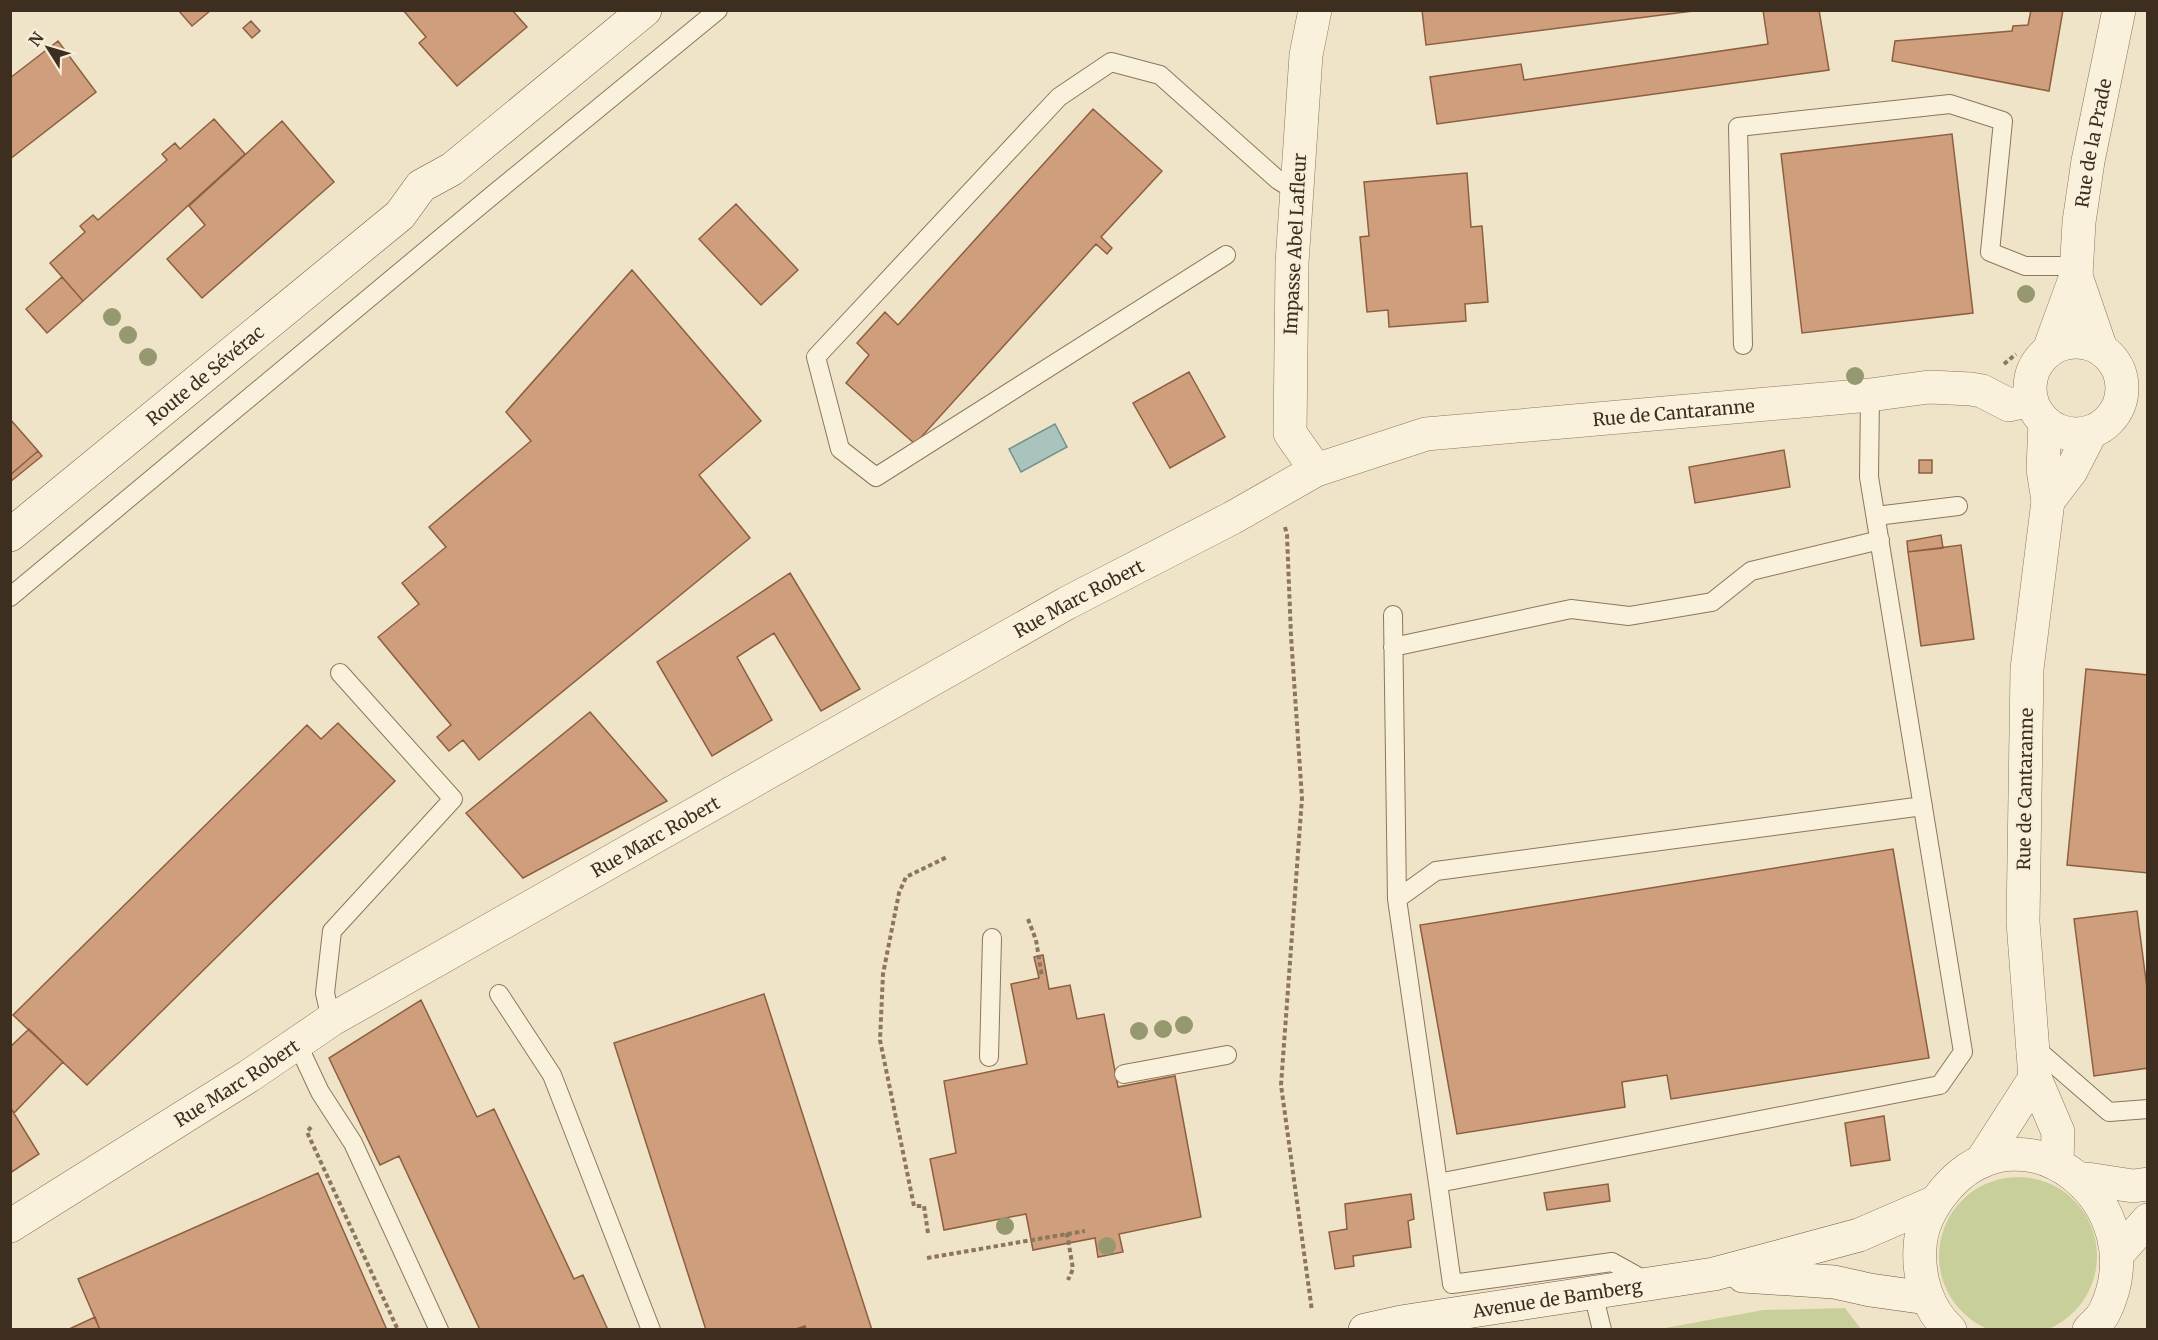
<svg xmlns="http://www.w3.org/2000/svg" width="2158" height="1340" font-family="Merriweather,serif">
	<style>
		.green { fill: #c9cf9b }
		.water { fill: #a9c4bc; stroke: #6f938a; stroke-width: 1.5 }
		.building { fill: #cf9f7d; stroke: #8d5f41; stroke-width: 1.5 }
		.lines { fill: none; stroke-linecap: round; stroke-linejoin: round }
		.service-casing { stroke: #8d765c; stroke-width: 20 }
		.minor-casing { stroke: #8d765c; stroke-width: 34 }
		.tertiary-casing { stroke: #8d765c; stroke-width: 34 }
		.secondary-casing { stroke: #6f573f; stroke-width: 34 }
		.path { stroke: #8d765c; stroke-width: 4; stroke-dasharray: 4.5 3; stroke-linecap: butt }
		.service { stroke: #faf1dc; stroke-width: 18 }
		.minor { stroke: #faf1dc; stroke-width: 33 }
		.tertiary { stroke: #faf1dc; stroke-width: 33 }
		.secondary { stroke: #faf1dc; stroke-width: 33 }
		.tree { fill: #96986f }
		.labels { text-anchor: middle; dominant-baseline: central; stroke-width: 4.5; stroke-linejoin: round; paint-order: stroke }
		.street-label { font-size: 18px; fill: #3d2e20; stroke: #f7eed8 }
	</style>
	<rect width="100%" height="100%" fill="#f0e4c8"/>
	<path class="green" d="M1939 1256a79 79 0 1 1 158 0a79 79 0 1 1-158 0Z
		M1845,1308l16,21h-201l103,-19z"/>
	<path class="water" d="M1055,424l12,23 -46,25 -12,-23z"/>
	<path class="building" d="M178,10h33l-19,16z
		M403,10h109l15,17 -70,59 -38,-43 7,-6z
		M1422,10h279l-275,35z
		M1763,10h56l10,60 -392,54 -7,-47 91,-13 3,16 244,-36z
		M2031,10h32l-14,81 -157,-30 3,-20 117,-10 1,-5 15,-1z
		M251,21l9,10 -8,7 -9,-10z
		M58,41l38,51 -86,67v-81z
		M1093,109l69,62 -61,66 11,11 -5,6 -11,-10 -181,200 -69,-61 23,-28 -12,-12 28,-31 13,13z
		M214,119l31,35 -162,147 -33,-38 35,-31 -5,-6 13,-11 5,5 69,-60 -5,-6 7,-6 6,-5 5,6z
		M282,121l52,61 -132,116 -35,-39 38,-34 -16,-19z
		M1952,134l21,179 -171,20 -21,-179z
		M1467,173l4,54 11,-1 6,76 -23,2 1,17 -77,6 -1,-17 -21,2 -7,-75 9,-1 -5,-54z
		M736,204l62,66 -37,35 -62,-66z
		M632,270l129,151 -62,54 51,63 -271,222 -16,-20 -14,11 -12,-14 14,-12 -73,-88 41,-33 -17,-21 44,-36 -17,-20 102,-86 -25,-29z
		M62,277l21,24 -36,32 -21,-24z
		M1189,372l36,65 -55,31 -37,-65z
		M10,419l28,32 -28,24z
		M1784,450l6,37 -95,16 -6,-36z
		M38,451l4,5 -32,26v-7z
		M1919,460h13v13h-13z
		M1941,535l2,13 -35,4 -1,-11z
		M1961,545l13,94 -53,7 -13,-94z
		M790,573l70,116 -39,22 -47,-78 -37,24 35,63 -60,36 -55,-94z
		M2086,669l62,6v198l-81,-8z
		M590,712l77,89 -144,77 -57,-65z
		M338,723l57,58 -308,304 -74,-70 294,-290 14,14z
		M1893,849l36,209 -258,41 -4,-24 -45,7 3,25 -168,27 -37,-209z
		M2137,911l11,85v72l-54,8 -20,-157z
		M1043,955l6,34 21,-4 7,34 27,-5 14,73 57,-11 26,141 -82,17 4,18 -25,5 -3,-19 -62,12 -7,-36 -82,16 -14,-71 26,-6 -12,-72 83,-17 -16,-80 28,-6 -5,-21z
		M764,994l108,336h-66l-1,-4 -12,4h-87l-92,-287z
		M421,1000l56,117 17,-8 80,170 9,-4 25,55h-128l-81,-174 -19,9 -51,-107z
		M29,1029l34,33 -49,51 -4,-6v-60z
		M10,1107l29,47 -29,19z
		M1884,1116l6,44 -39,6 -6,-43z
		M318,1173l69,157h-287l-22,-51z
		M1608,1184l2,17 -63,9 -3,-17z
		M1411,1194l3,25 -6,2 3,26 -58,9 1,10 -19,3 -6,-37 18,-3 -2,-25z
		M95,1317l5,13h-33z"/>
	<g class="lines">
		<g class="service-casing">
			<path id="service" d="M1226,255l-350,222 -36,-28 -24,-92 243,-260 52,-35 49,13 118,105 19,12
				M1743,345l-5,-218 212,-23 53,17 -13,131 35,14h51
				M1876,516l82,-10
				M10,597l479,-399 229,-188
				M1393,615l4,284
				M1393,647l178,-38 58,7 83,-14 39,-31 129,-31
				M499,994l53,81 99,255
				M331,1020l-6,-27 7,-62 121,-132 -113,-126
				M297,1043l23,49 33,51 86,187
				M2034,1047l75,65 39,-3
				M989,1057l3,-119
				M1124,1074l103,-19
				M1438,1183l-41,-284 39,-28 487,-65
				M1648,1282l-36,-20 -160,22 -14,-101 502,-98 23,-33 -94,-575 1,-82
				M1593,1293l9,37"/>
		</g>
		<g class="minor-casing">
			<g id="minor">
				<path d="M1315,10l-9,45 -14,208 -2,170 26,37"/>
				<path d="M2076,276l25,73"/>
				<circle cx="2076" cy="388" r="46"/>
				<path id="s1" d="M2049,350l27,-74 3,-54 9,-61 31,-151"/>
				<path d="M2045,422l-2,47 5,32 -21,168 -4,253 12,156 23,54 -1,29"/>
				<path d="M2048,501l23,-30 20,-39"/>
				<path d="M1981,1162l54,-84"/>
				<path id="s2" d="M10,1226l239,-150 82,-56 736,-417 165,-85 84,-48 110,-36 444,-39 59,-8 42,2 11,2 27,14 22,-5"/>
			</g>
		</g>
		<g class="tertiary-casing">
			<path id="tertiary" d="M2087,1179l46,7 15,-2
				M2122,1249l26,-29
				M1950,1330c-23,-21 -32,-53 -30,-83 1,-22 11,-40 25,-57 79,-94 213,15 159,123 -3,6 -10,11 -15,17"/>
		</g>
		<g class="secondary-casing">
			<g id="secondary">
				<path id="s3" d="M10,535l390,-320 21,-29 31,-17 193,-159"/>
				<path d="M1743,1276l91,6 36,8 57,8"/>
				<path id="s4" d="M1365,1330l36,-8 313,-48 145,-39 74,-32"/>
			</g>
		</g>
		<path class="path" d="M2004,364l12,-10
			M1285,527l2,8 4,101 11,162 -21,287 31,226
			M1028,919l8,21 6,37
			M311,1127l-4,5 91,198
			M928,1233l-4,-27h-10l-34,-166 3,-66 16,-81 7,-16 41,-20
			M1067,1233l6,36 -5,11
			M927,1258l158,-27"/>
		<use href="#service" class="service"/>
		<use href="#minor" class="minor"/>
		<use href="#tertiary" class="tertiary"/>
		<use href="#secondary" class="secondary"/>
	</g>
	<g class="tree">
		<circle cx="2026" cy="294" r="9"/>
		<circle cx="112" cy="317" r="9"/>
		<circle cx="128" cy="335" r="9"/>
		<circle cx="148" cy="357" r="9"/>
		<circle cx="1855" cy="376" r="9"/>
		<circle cx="1184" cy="1025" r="9"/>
		<circle cx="1163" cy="1029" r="9"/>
		<circle cx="1139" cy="1031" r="9"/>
		<circle cx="1005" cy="1226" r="9"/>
		<circle cx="1107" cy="1246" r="9"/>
	</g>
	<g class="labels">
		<g class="street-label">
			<text stroke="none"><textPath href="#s1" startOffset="213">Rue de la Prade</textPath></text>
			<text transform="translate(1295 244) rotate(-87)">Impasse Abel Lafleur</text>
			<text stroke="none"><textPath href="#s3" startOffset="252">Route de Sévérac</textPath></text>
			<text stroke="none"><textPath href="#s2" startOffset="1874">Rue de Cantaranne</textPath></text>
			<text stroke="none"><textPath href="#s2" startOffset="1240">Rue Marc Robert</textPath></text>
			<text transform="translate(2025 789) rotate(-89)">Rue de Cantaranne</text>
			<text stroke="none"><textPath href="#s2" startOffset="754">Rue Marc Robert</textPath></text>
			<text stroke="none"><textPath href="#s2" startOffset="268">Rue Marc Robert</textPath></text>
			<text stroke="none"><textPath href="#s4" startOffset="195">Avenue de Bamberg</textPath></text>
		</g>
	</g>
	<rect width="2158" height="1340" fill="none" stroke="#3d2e20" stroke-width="24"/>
	<g transform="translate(48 48) rotate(307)" stroke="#f7eed8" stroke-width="4.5" paint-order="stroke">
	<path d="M0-4.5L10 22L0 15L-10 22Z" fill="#3d2e20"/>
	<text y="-9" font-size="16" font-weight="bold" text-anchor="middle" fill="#3d2e20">N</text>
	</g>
</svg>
